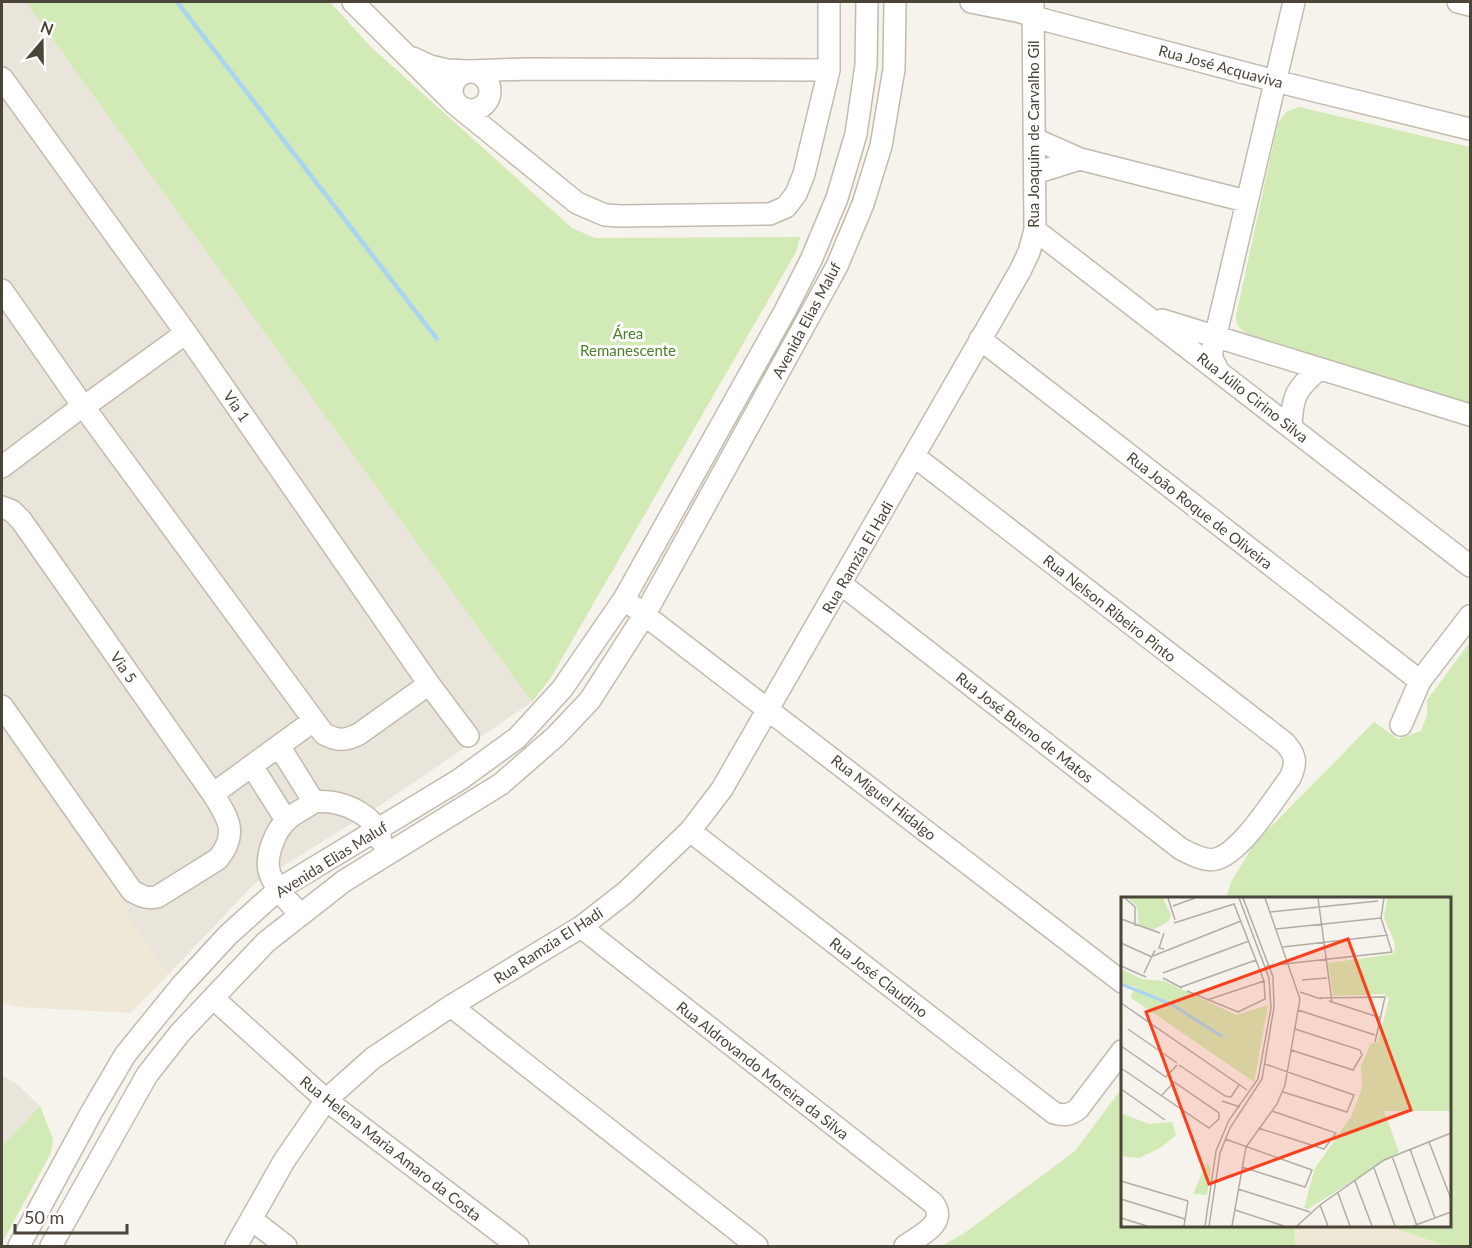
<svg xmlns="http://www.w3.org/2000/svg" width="1472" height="1248" font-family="Lato,sans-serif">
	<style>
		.residential { fill: #eae5da }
		.education { fill: #efe8d6 }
		.green { fill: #d2eab5 }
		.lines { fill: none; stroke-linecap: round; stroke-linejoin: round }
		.stream { stroke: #a9d4f2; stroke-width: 4.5 }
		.minor-casing { stroke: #c2bbae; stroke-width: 24 }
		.minor { stroke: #fff; stroke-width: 21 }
		.labels { text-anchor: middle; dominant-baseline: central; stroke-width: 6; stroke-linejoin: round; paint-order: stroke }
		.street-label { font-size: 15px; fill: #4b4439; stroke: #fff }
		.park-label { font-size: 15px; fill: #4a7f2a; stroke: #fff }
		.inset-river { fill: none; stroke: #a9d4f2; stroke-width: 3 }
		.inset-road { fill: none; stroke: #b2ada4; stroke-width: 1.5 }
		.view { fill: #fc3f1d; fill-opacity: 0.15; stroke: #fc3f1d; stroke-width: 3 }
		.inset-edge { fill: none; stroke: #4b4439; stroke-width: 3 }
	</style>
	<rect width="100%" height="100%" fill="#f6f3ec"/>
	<path class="residential" d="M2,2h26l217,295 287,405 -156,106 -123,77 -85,90 -44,-62 5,-4 -127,-175z
		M2,1075l15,9 23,22 -38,40z"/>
	<path class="education" d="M2,734l127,175 -5,4 44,62 -38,38 -112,-6 -16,-4z
		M1294,1226h94l58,20h-151z"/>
	<path class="green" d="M26,2h304l40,44 202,182 23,10 205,-1 -4,15 -246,427 -18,23z
		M1299,107l171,40v258l-221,-71c-9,-5 -13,-7 -13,-18l42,-193 8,-11z
		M1470,642v604h-24l-58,-20h62v-328h-224l5,-16 23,-38 120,-122 24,17 23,-8 6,-16v-15z
		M1122,1088v138h172l1,20h-354l22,-12 112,-83z
		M40,1106l13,33 -2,14 -49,90v-97z"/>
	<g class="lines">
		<path class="stream" d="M177,2l260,337"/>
		<g class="minor-casing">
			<path id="minor" d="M353,2l102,102 122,99 28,12 16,1 149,-2 16,-7 10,-13 8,-20 25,-104v-68
				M971,2l50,10 24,8 230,61 195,48
				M1458,2l12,3
				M413,58l17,8 17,4 22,1 57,-2 303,1
				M452 91a19 19 0 1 1 38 0a19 19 0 1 1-38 0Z
				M2,78l184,255 243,351 39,52
				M1080,159l166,42
				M1035,173l45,-14 -45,-20
				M1035,230l435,336
				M2,290l76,109
				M1162,320l308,95
				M980,339l440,342
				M1217,368l-5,-9v-8l82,-349
				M92,401l94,-68
				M89,414l235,320c14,7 21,7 35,0l70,-50
				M1291,427c1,-31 5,-38 28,-58
				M2,467l74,-56
				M2,507l10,4 9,9 192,274c15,24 26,39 5,65l-61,38c-10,2 -16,-1 -25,-6l-130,-185
				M841,584l340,265c10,5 24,13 35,10 25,-6 58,-60 74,-81 7,-15 6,-23 -5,-35l-371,-287
				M633,606l489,376
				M1401,725l19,-44 50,-65
				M279,746l35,56
				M252,766l34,54
				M213,794l100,-73
				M690,831l364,282c10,3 16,2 24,-4l44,-58
				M301,915c-11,-12 -25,-25 -31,-41 -6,-16 5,-44 18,-55 4,-4 10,-7 15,-10 4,-2 8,-6 12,-7 24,-4 63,13 66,39
				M581,927l352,276c16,20 -14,33 -28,43
				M213,998l113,102 192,146
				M451,1006l306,240
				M251,1219l35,27
				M19,1246l72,-133 34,-58 56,-69 47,-51 51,-46 180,-109 58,-42 45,-49 62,-90 161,-288 26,-51 26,-62 19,-64 10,-69 1,-63
				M51,1246l96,-171 33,-42 86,-91 78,-61 157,-97 55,-48 34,-36 55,-86 192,-348 26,-62 18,-58 13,-77 1,-67
				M236,1246l48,-85 42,-61 47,-42 78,-52 130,-79 45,-35 64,-61 32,-42 298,-518 9,-19 6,-22 -2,-228"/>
		</g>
		<use href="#minor" class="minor"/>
	</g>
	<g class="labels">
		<g class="street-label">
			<text transform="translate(1221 66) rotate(15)">Rua José Acquaviva</text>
			<text transform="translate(1033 134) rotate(-90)">Rua Joaquim de Carvalho Gil</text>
			<text transform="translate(806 320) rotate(-62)">Avenida Elias Maluf</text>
			<text transform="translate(1253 397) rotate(38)">Rua Júlio Cirino Silva</text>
			<text transform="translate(237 406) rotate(55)">Via 1</text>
			<text transform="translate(1200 510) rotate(38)">Rua João Roque de Oliveira</text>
			<text transform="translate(857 557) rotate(-60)">Rua Ramzia El Hadi</text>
			<text transform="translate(1110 608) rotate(38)">Rua Nelson Ribeiro Pinto</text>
			<text transform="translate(124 667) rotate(55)">Via 5</text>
			<text transform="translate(1025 727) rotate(38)">Rua José Bueno de Matos</text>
			<text transform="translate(884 797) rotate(38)">Rua Miguel Hidalgo</text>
			<text transform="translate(331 859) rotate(-32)">Avenida Elias Maluf</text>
			<text transform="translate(548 945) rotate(-33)">Rua Ramzia El Hadi</text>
			<text transform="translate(879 977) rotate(38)">Rua José Claudino</text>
			<text transform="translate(763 1070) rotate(38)">Rua Aldrovando Moreira da Silva</text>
			<text transform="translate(391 1148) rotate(38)">Rua Helena Maria Amaro da Costa</text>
		</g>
		<g class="park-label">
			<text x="628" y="333">Área<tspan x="628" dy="17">Remanescente</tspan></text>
		</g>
	</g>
	<g transform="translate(1121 897)">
		<rect width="330" height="330" fill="#f6f3ec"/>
		<path d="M7,1h35l8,17 -2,6 -16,9 -14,-5 -2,-18zM266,1h64v213h-67l15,41 -91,57 -4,-1 11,-40 36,-51 11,-29 -1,-22 10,-23 7,-1 11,-43 -5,-5 -51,2 -5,-33 66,-9 1,-11 -11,-25zM0,72l21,10 22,2 72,34 32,-10 -14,77 -124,-85 6,-10 -15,-3zM0,216l28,11 23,-2 4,13 -16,13 -21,10 -18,-2zM86,265l4,6 -4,27 -14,-1z" fill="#d2eab5"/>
		<path class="inset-river" d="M0,87l50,20 52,33"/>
		<path class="inset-road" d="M4,1l10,9v19M47,1l7,22M197,1l14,104M52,9l22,-8M149,15l108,-11M0,22l39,14M53,26l60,-19 30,77 1,18 -27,13 -51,-21M155,32l105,-11M43,36l-5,15 5,1M0,46l31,14M162,50l105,-12M32,59l88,-35M0,69l25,11M145,69l126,-14 -11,-34 3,-20M23,76l11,-23M42,76l86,-32M42,81l19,10M181,83l25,-2M60,90l75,-27M179,95l21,7M199,101l65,-1 -10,45M86,103l57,-19M208,104l52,17M0,106l126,87M177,113l77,25M7,132l49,34M0,149l45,31 11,-12M170,153l62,20 9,-15 -2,-5 -65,-21M144,167l89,31 -7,17 -64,-20M58,168l46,31M0,171l88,60 10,-9v-6l-45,-31 -12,13M0,192l44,31M104,199l6,1 8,-12M101,204l18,6M137,231l66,21 12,-16 -64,-22M104,242l87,31 -7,17 -63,-20M308,245l22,57M289,252l25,69M271,259l25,70M253,271l21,58M0,284l67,20M234,284l17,45M117,292l72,23M217,296l12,33M0,302l64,20M114,313l49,16M0,321l26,8M63,329l4,-25M84,329l11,-75 13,-31 29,-41 13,-71 -2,-30 -30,-80M88,329l11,-73 10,-25 32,-49 12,-72 -1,-30 -30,-79M111,329l14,-79 31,-43 8,-19 15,-86 -35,-101M176,329l23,-21M207,329l-8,-21 64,-45 67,-27M292,329l38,-14"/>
		<path class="view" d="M227,42l63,171 -202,74 -63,-172z"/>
		<rect width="330" height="330" class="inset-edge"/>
	</g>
	<rect width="1472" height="1248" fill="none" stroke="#4b4439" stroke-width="6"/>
	<g transform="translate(42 42) rotate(20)" stroke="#ffffff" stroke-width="4.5" paint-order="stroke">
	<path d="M0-4.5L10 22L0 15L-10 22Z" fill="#4b4439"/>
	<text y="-9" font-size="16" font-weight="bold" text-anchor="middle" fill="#4b4439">N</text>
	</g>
	<path d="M15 1224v9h112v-9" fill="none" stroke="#4b4439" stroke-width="3"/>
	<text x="24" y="1224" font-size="18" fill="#4b4439" stroke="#ffffff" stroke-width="4.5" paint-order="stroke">50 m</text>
</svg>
